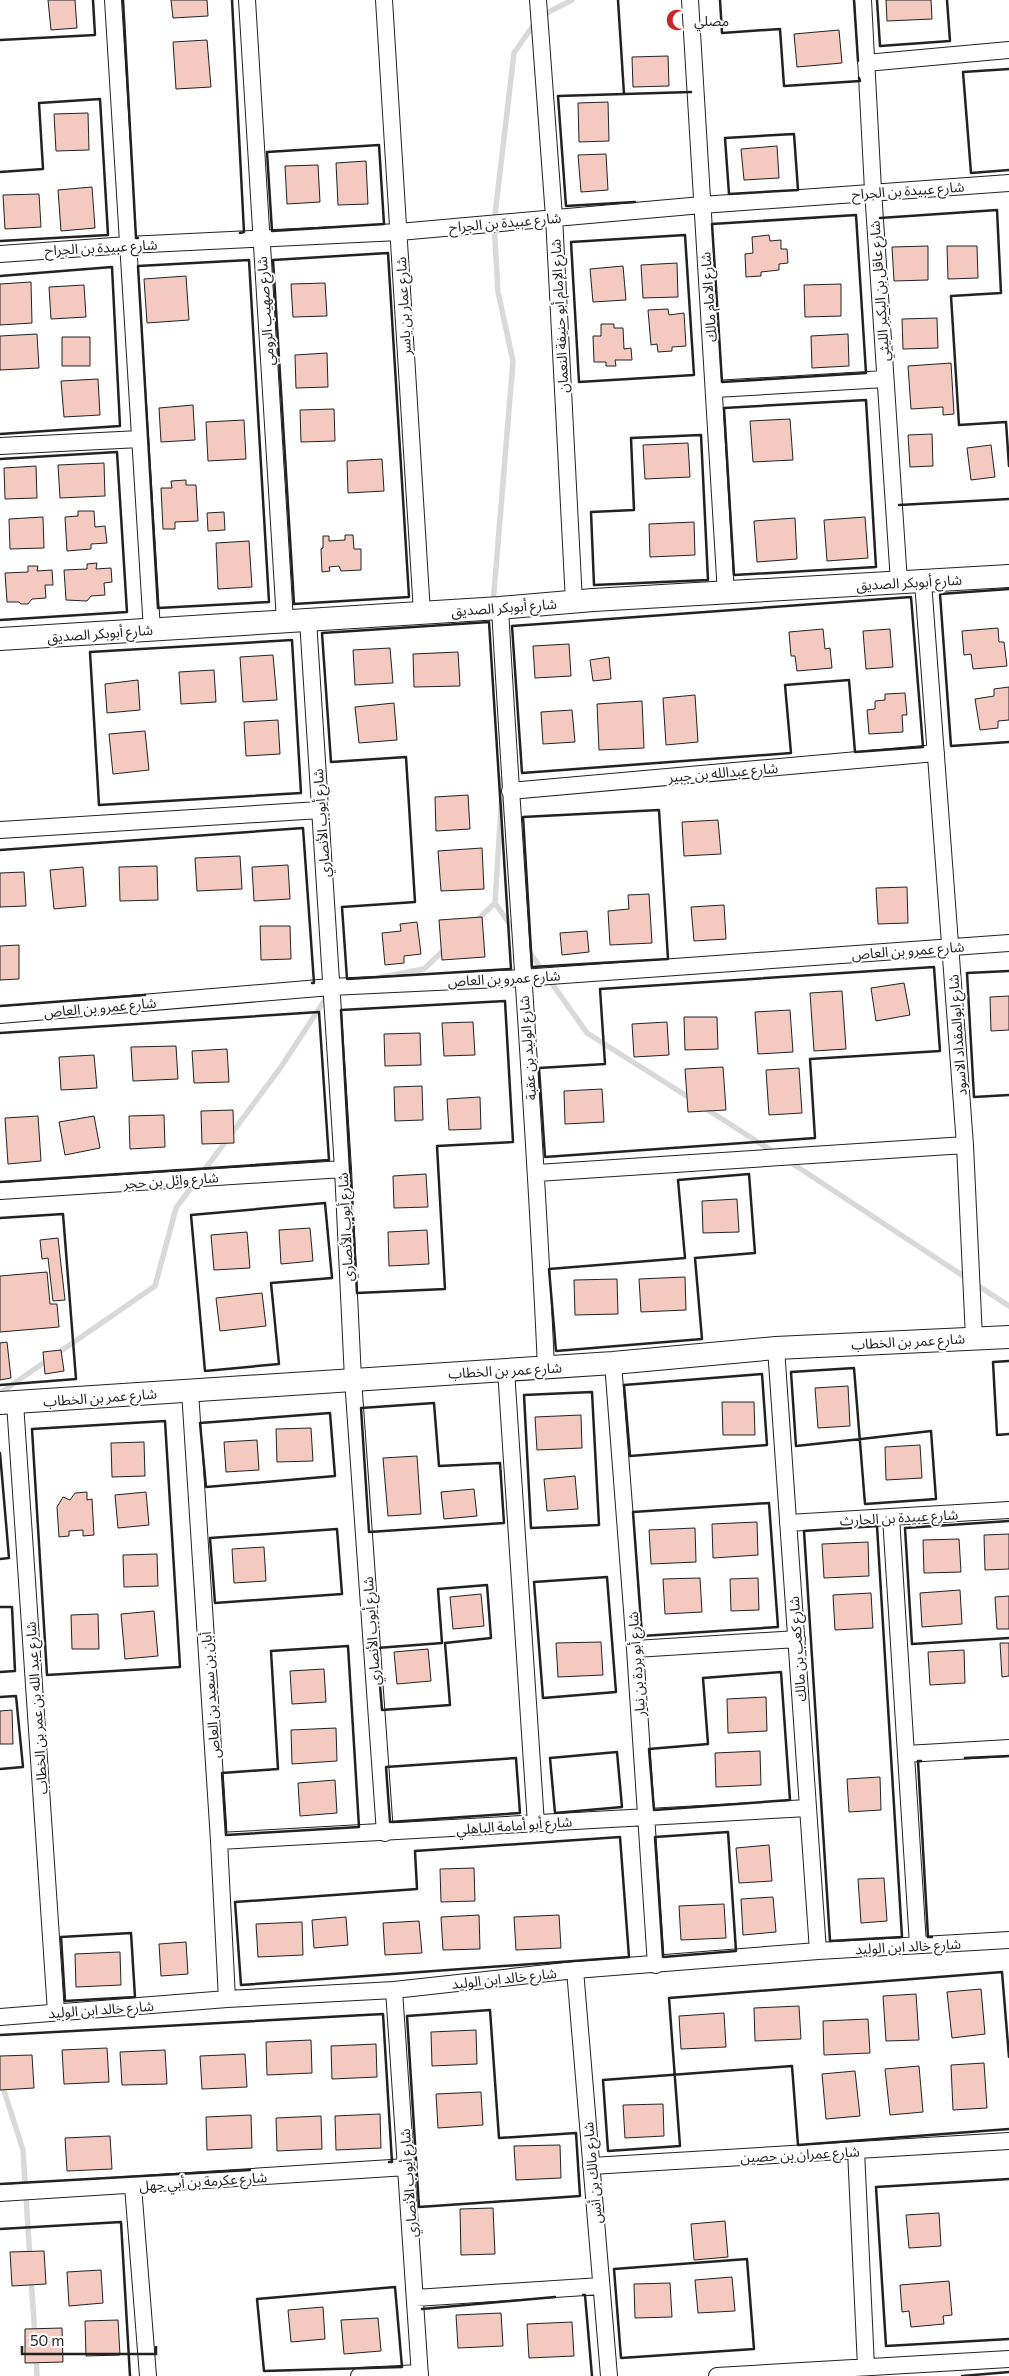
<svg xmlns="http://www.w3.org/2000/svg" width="1009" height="2376" font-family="Commissioner,'Noto Sans Arabic',sans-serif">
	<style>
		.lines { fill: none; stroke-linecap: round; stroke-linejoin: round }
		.stream { stroke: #d9d9d9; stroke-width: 5.5 }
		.building { fill: #f3c9c0; stroke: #222 }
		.street-casing { stroke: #222; stroke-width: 18 }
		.secondary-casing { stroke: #222; stroke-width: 24 }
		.street { stroke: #fff; stroke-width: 16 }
		.secondary { stroke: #fff; stroke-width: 22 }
		.wall { stroke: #222; stroke-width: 2.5 }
		.labels { text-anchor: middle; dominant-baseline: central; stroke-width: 4; stroke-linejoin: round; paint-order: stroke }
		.poi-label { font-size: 14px; fill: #222; stroke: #fff; text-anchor: start }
		.street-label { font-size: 14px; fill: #222; stroke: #fff }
	</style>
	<rect width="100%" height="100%" fill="#fff"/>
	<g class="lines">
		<path class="stream" d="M493,604l20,-243 -15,-69 -4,-69 20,-170 25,-36 33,-17
			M495,903l21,30
			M475,922l20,-19 8,-126
			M526,947l61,86 106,67
			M382,977l42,-8 22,-21
			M705,1108l70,45
			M787,1160l222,146
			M0,1393l155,-107 21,-78 105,-141 47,-72
			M0,2078l23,72 7,109
			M31,2278l4,58
			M36,2356l1,20"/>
	</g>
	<path class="building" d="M48,0h27l2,28 -26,2z
		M171,0h36l1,16 -35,2z
		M886,0h45l1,19 -45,2z
		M839,30l3,33 -45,4 -3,-33z
		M207,40l4,47 -35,2 -3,-47z
		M668,56l1,30 -36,1 -1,-30z
		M608,102l1,39 -30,1 -1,-39z
		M88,113l1,37 -33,1 -2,-37z
		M777,146l2,32 -35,2 -3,-31z
		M606,154l2,36 -27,2 -3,-37z
		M366,161l2,43 -30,1 -2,-42z
		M318,165l2,37 -33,2 -2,-38z
		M92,187l3,41 -34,3 -3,-41z
		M39,194l2,33 -36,2 -2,-34z
		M769,235l1,6 11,-1v9h6l1,14 -9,1v6l-18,2v4l-15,1 -1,-23 8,-1 -1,-16z
		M928,246v34l-34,1 -2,-34z
		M947,246h30l1,32 -30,1z
		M677,263l1,34 -35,1 -2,-33z
		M623,266l3,34 -33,2 -3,-33z
		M186,276l3,44 -42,3 -3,-44z
		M31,282l1,41 -32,2v-41z
		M325,283l2,33 -34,1 -2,-33z
		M841,284v32l-36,1 -1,-32z
		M84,285l2,32 -35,2 -2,-32z
		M668,309l1,6 15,-2 2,33 -14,1v4l-14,1 -1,-8 -6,1 -3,-35z
		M937,318l1,30 -35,1 -1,-30z
		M601,324h13v4h9l1,21 7,-1 1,12h-17l1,6h-10v-4h-12l-1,-26h8z
		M37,334l2,34 -39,2v-34z
		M848,334l1,32 -37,2 -1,-32z
		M62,337h28v29h-28z
		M327,353l1,34 -32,1 -1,-33z
		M951,363l3,51 -11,1v-8l-32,2 -3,-43z
		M98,379l2,36 -36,2 -3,-36z
		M193,405l2,35 -34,2 -2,-34z
		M334,409l1,32 -34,1 -1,-32z
		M790,419l3,41 -40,2 -3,-41z
		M244,420l2,39 -38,2 -2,-39z
		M932,434l1,32 -23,1 -2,-32z
		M688,443l2,34 -45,2 -2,-34z
		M991,445l4,32 -24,3 -4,-32z
		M382,459l2,32 -36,2 -1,-32z
		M104,463l1,33 -45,2 -2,-33z
		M36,466l1,32 -32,1 -1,-31z
		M186,480v5h10l2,36 -23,1v7h-12l-2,-41h11l-1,-7z
		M78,511h16l1,16 10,-1 2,17 -16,1v5l-24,2 -2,-34 13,-1z
		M224,512l1,18 -17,1 -1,-18z
		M43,517l1,31 -34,1 -1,-30z
		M865,517l3,41 -41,3 -3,-41z
		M795,518l2,41 -40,3 -3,-41z
		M694,522l1,33 -45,2 -1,-33z
		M345,535h8l1,14h7v21l-20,1 -2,-5 -10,1 1,4 -8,1 -1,-23 2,-1v-12h6v5l16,-1z
		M249,541l3,46 -34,2 -2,-46z
		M97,563l-1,6 15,-1 1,14 -8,1 1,12 -14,1 -4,5 -21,-1 -2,-30 23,-1v-5z
		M28,566h10l-1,5 15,-1 1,15h-8l1,13 -14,1 -4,5h-7l-2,-2h-12l-2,-29 23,-1z
		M998,628l1,14h5l3,24 -34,3 -2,-15 -7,1 -2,-24z
		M823,629l2,20 5,-1 2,20 -35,3 -2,-15h-4l-2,-24z
		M890,629l3,38 -27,2 -3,-38z
		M569,644l2,32 -36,2 -2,-32z
		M390,648l3,35 -38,2 -2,-35z
		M458,652l2,34 -46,1 -1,-33z
		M273,655l4,45 -34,2 -3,-45z
		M609,657l2,22 -18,2 -3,-21z
		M214,670l2,32 -35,2 -2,-32z
		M138,680l2,30 -33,3 -2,-29z
		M1009,687v33l-11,1v7l-18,2 -5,-31 19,-3v-7z
		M905,693l2,22h-5l1,17 -34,2 -2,-24 8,-1v-8l10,-1v-6z
		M695,695l3,47 -32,3 -3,-47z
		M642,701l2,47 -45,2 -2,-46z
		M394,703l3,37 -38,3 -4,-36z
		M572,710l3,32 -32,2 -2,-32z
		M278,720l2,34 -34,2 -2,-34z
		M145,731l4,39 -36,4 -4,-40z
		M468,795l2,34 -34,2 -1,-34z
		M718,820l3,34 -37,2 -2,-34z
		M482,848l2,41 -43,2 -3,-40z
		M240,856l2,33 -45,2 -2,-33z
		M288,865l2,34 -36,2 -2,-34z
		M157,866l1,34 -38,1 -1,-34z
		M83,867l3,39 -32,3 -4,-39z
		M24,872l2,34 -26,1v-34z
		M907,887l1,36 -30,1 -2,-36z
		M649,894l3,49 -42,2 -2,-34 21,-2 -1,-14z
		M724,905l2,34 -32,2 -3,-34z
		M482,917l3,40 -43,3 -3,-40z
		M417,922l4,32 -17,2v7l-19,2 -3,-32 19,-2 -1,-7z
		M260,926h30l1,33 -30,1z
		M587,931l2,21 -27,3 -2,-22z
		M19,945v34l-19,1v-34z
		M904,983l6,32 -34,6 -5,-33z
		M842,991l4,58 -32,2 -4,-58z
		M1009,996v34l-18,1 -1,-34z
		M790,1010l3,42 -35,2 -3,-42z
		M684,1017h33l1,32 -33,1z
		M473,1022l2,33 -31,1 -2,-33z
		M667,1022l2,33 -35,2 -2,-33z
		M420,1033l1,32 -36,1 -1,-32z
		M176,1046l2,33 -45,2 -2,-34z
		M227,1049l2,33 -35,1 -2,-32z
		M94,1055l3,33 -36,2 -2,-33z
		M723,1067l3,43 -38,2 -3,-43z
		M799,1068l3,45 -33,2 -3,-45z
		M422,1086l1,34 -28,1 -1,-34z
		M602,1089l2,33 -39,2 -1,-33z
		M480,1097l1,32 -32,1 -2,-31z
		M233,1110l1,33 -32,1 -1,-33z
		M164,1115l1,32 -35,2 -1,-33z
		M38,1116l3,45 -33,3 -3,-46z
		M94,1116l6,32 -35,7 -6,-33z
		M426,1174l2,33 -34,1 -1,-32z
		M737,1199l2,33 -36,1 -1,-32z
		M310,1228l3,33 -32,3 -2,-34z
		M427,1230l2,34 -40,2 -1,-34z
		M247,1232l3,36 -36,2 -3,-35z
		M58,1238l7,62 -12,1 -5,-43 -6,1 -2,-19z
		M47,1272l3,32h7l2,23 -59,5v-56z
		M685,1277l1,33 -45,2 -2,-33z
		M617,1279l1,35 -43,1 -1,-35z
		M262,1293l4,33 -46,5 -4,-33z
		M7,1342l4,36 -11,2v-37z
		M61,1350l3,21 -19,3 -2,-22z
		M848,1386l2,40 -32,2 -3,-40z
		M722,1402h32l1,33h-32z
		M581,1415l1,33 -45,2 -2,-33z
		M311,1428l2,33 -36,1 -1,-33z
		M257,1440l2,30 -33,2 -2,-30z
		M144,1442l1,34 -33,1 -1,-34z
		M920,1445l2,33 -36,2 -1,-33z
		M417,1456l4,58 -33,2 -5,-58z
		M575,1476l3,33 -31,2 -3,-32z
		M474,1489l3,27 -33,3 -3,-27z
		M87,1492v8l5,-1 2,36 -11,1v-6l-14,1v5l-10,1 -2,-30 6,-10 7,3 5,-7z
		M146,1492l3,33 -31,3 -3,-33z
		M757,1522l1,33 -45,3 -1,-34z
		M695,1528l1,34 -45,2 -2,-34z
		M1009,1534v35l-24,1 -1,-35z
		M959,1539l2,33 -37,1 -1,-33z
		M868,1542l1,34 -45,2 -2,-34z
		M264,1547l2,34 -32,2 -2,-34z
		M157,1554l1,32 -34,1 -1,-32z
		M700,1578l2,34 -37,2 -2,-35z
		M758,1578l1,32 -28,1 -1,-32z
		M960,1590l2,34 -40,3 -2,-34z
		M871,1593l2,35 -38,2 -2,-35z
		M481,1594l3,32 -31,3 -3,-32z
		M1009,1596v33h-12l-2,-32z
		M154,1611l4,45 -33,3 -4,-45z
		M98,1614l1,35h-27l-1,-34z
		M601,1642l2,33 -45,2 -2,-34z
		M1000,1643h9v33l-7,1z
		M428,1649l3,32 -34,3 -3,-32z
		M964,1650l1,33 -35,2 -2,-33z
		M324,1669l2,33 -34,2 -2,-33z
		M766,1697l1,34 -39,2 -1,-34z
		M12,1710l1,34h-13v-33z
		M336,1728l1,33 -45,3 -1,-34z
		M760,1751l1,34 -45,2 -1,-34z
		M880,1777l1,33 -32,2 -2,-33z
		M335,1780l2,33 -37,3 -2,-33z
		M769,1845l3,36 -33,2 -3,-35z
		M474,1868l1,33 -34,1 -1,-33z
		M884,1878l3,43 -26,2 -3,-44z
		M773,1897l3,35 -33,3 -2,-36z
		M724,1904l2,34 -45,2 -2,-34z
		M479,1915l1,34 -37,1 -2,-33z
		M559,1915l2,33 -45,2 -2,-33z
		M346,1917l2,28 -34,3 -2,-28z
		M419,1921l3,32 -37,2 -2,-32z
		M302,1922l1,33 -45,2 -2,-33z
		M186,1942l2,32 -27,2 -2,-32z
		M120,1952l1,33 -45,2 -1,-33z
		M981,1989l4,45 -33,4 -5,-46z
		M916,1994l3,46 -33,1 -3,-45z
		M799,2006l2,33 -46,2 -1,-33z
		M724,2013l2,34 -45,2 -2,-33z
		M868,2019l2,34 -46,2 -1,-34z
		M476,2030l1,34 -45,2 -1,-34z
		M311,2040l1,33 -45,2 -1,-33z
		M376,2044l1,33 -45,2 -1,-33z
		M107,2048l2,34 -45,2 -2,-34z
		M165,2050l2,34 -45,1 -2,-33z
		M245,2054l2,33 -45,2 -2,-33z
		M32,2055l2,33 -34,2v-34z
		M984,2063l3,45 -34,2 -2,-45z
		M919,2066l4,46 -33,3 -5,-46z
		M855,2071l5,45 -34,3 -4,-45z
		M481,2092l2,33 -45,3 -2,-34z
		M663,2104l1,32 -39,2 -2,-33z
		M380,2114l1,34 -45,2 -1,-34z
		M251,2115l1,33 -45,2 -1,-33z
		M321,2116l1,33 -45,2 -1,-33z
		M110,2136l2,33 -45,2 -2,-33z
		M560,2145l1,33 -45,2 -2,-34z
		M493,2208l2,46 -34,1 -1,-46z
		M939,2213l2,33 -32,2 -3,-33z
		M725,2221l3,36 -34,3 -3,-36z
		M44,2251l2,33 -34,2 -2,-34z
		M101,2270l2,33 -34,3 -2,-34z
		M732,2277l3,34 -37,2 -3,-33z
		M949,2281l3,34 -9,1 1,8 -33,3 -2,-16 -7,1 -2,-27z
		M670,2283l2,34 -37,1 -1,-34z
		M323,2307l2,32 -34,3 -3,-32z
		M501,2313l2,33 -45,2 -2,-33z
		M378,2318l3,33 -37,3 -3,-34z
		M118,2320l2,35 -34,1 -1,-35z
		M572,2322l2,34 -45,2 -2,-34z
		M62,2328l1,34 -38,1v-34z"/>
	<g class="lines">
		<g class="street-casing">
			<path id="street" d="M113,0l39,630
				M247,0l38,621
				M384,0l38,613
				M538,0l16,217 20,385
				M690,0l36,594
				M863,0l10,190 26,392
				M866,63l143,-13
				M0,254l128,-9 271,-13 303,-27 307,-22
				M715,389l170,-10
				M0,446l140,-7
				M923,582l42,563 9,193
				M500,608c14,253 35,506 46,760
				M308,620l35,549 10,210 32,454
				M510,791l426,-38
				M0,830l320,-20
				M0,1015l331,-28 191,-9 487,-35
				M537,1173l428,-28
				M0,1191l343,-22
				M776,1348l42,603
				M613,1363l22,286 21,316
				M506,1370l30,454
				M190,1391l29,450 8,158
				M15,1403l41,609
				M891,1517l27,428
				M788,1523l221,-13
				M635,1649l162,-10
				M906,1754l103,-6
				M219,1841l589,-33
				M575,1970l34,406
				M394,1990l26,386
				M0,2017l227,-18 167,-9 181,-20 243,-19 191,-11
				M856,2150l10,217
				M591,2166l418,-25
				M133,2186l15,190
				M0,2193l407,-26
				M415,2298l186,-12
				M359,2376l61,-3
				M717,2376l292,-17"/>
		</g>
		<g class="secondary-casing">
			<path id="secondary" d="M0,639l500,-31 93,-8 416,-24
				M0,1403l613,-40 163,-15 233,-11"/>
		</g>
		<use href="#street" class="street"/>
		<use href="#secondary" class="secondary"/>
		<path class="wall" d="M123,0l13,238h2
			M232,0l12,232 -4,1
			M618,0l6,94
			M720,0l2,33 58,-4 4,57 76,-5 -1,-3
			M854,0l4,61
			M877,0l3,46 70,-5 -3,-41
			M0,40l95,-5 -2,-35
			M1009,69l-46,3 8,101 38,-3
			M794,134l4,56 -69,4 -4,-56z
			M379,145l5,79 -112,7 -5,-79z
			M0,172l43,-3 -4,-66 61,-4 8,136 -108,6
			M635,202l-69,4 -8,-110 133,-4
			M856,215l10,158 -144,9 -10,-158z
			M880,218l117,-8 4,83 -50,3 8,129 47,-3 3,44
			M685,235l9,140 -115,7 -8,-140z
			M388,253l21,344 -115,7 -21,-344z
			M249,260l20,342 -111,6 -20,-342z
			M0,276l112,-9 8,159 -120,8
			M866,400l10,167 -142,8 -10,-167z
			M701,435l7,145 -114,5 -3,-73 43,-2 -3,-72z
			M0,459l117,-7 10,160 -127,8
			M899,505l110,-6
			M1009,589l-69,5 11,152 58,-4
			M911,597l12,150 -68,5 -6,-72 -64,5 6,68 -269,20 -10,-147z
			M489,622l22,347 -164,10 -5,-72 73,-5 -9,-145 -75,5 -9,-129z
			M292,640l9,153 -202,12 -9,-153z
			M659,810l9,149 -136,8 -9,-150z
			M0,850l303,-22 11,155h-2
			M934,967l6,84 -130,8 5,79 -270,19 -6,-89 66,-4 -5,-75z
			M1009,971l-42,2 7,124 35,-2
			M505,1001l8,141 -76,4 8,143 -88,4 -16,-283z
			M0,1006l145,-11
			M0,1033l319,-21 10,148 -329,22
			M749,1174l6,79 -60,5 7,81 -146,12 -7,-82 136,-11 -7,-78z
			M325,1203l7,75 -61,5 8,81 -74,7 -14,-156z
			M0,1218l63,-4 13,165 -76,6
			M1009,1361l-16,1 4,73 12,-1
			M762,1374l5,71 -137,11 -6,-71z
			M592,1392l7,133 -68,3 -7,-133z
			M434,1403l5,63 61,-3 4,60 -135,9 -8,-124z
			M330,1413l5,63 -129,11 -6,-64z
			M165,1421l15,246 -133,8 -15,-246z
			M861,1439l70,-8 5,68 -71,5 -11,-136 -63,4 5,74 65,-7
			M0,1453l9,105 -9,1
			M769,1503l9,124 -136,9 -9,-124z
			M1009,1521l-104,7 7,116 97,-6
			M877,1526l25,411 -72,4 -26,-410z
			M337,1529l5,65 -127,9 -5,-65z
			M607,1577l9,115 -73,6 -9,-116z
			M487,1585l4,53 -46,5 5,62 -68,5 -5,-62 65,-5 -4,-54z
			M0,1607h12l3,64 -15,1
			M348,1646l11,181 -133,8 -4,-62 56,-4 -7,-118z
			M781,1672l9,128 -136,10 -5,-61 59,-5 -5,-66z
			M0,1697l16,-1 7,71 -23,2
			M617,1752l5,55 -67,6 -5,-55z
			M516,1758l4,55 -130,9 -4,-55z
			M965,1758l44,-2
			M921,1761h-3l10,176h4
			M728,1832l8,119 -73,6 -8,-120z
			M620,1837l9,120 -388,28 -6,-83 182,-13 -2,-38z
			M131,1933l4,64 -70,4 -4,-64z
			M490,2010l9,128 77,-5 4,63 -161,11 -12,-191z
			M0,2035l383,-21 9,148h-3
			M1009,2057l-7,-85 -333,26 11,148 -72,5 -5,-71 189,-14 6,79 211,-16
			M1009,2179l-133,8 10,159 123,-7
			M0,2184l250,-14
			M0,2229l121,-7 9,154
			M747,2259l7,90 -133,9 -7,-89z
			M395,2287l7,80 -138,4 -7,-72z
			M583,2295h2l7,81
			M422,2309l133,-12
			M962,2376l47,-4"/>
	</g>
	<defs>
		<g id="mosque-bare" transform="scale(1.725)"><path d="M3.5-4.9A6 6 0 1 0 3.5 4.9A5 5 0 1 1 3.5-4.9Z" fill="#c62828" stroke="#fff" stroke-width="2.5" paint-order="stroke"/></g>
	</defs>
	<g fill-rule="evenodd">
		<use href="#mosque-bare" x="677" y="20"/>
	</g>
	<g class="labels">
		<g class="poi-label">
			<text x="694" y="20">مصلي</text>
		</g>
		<g class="street-label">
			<text transform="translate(908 190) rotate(-4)">شارع عبيدة بن الجراح</text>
			<text transform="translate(505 222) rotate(-5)">شارع عبيدة بن الجراح</text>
			<text transform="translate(101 247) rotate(-3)">شارع عبيدة بن الجراح</text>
			<text transform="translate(879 291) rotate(-94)">شارع عاقل بن البكير الليثي</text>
			<text transform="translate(708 297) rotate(-94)">شارع الامام مالك</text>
			<text transform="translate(403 306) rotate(-93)">شارع عمار بن ياسر</text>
			<text transform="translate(265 311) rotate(-94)">شارع صهيب الرومي</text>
			<text transform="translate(559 316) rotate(-93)">شارع الإمام أبو حنيفة النعمان</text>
			<text transform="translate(909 582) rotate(-3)">شارع أبوبكر الصديق</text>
			<text transform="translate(504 607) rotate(-4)">شارع أبوبكر الصديق</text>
			<text transform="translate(100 633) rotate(-4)">شارع أبوبكر الصديق</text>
			<text transform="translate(723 772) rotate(-5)">شارع عبدالله بن جبير</text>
			<text transform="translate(321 823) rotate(-94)">شارع أيوب الأنصاري</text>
			<text transform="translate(908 950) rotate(-4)">شارع عمرو بن العاص</text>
			<text transform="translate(504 978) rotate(-3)">شارع عمرو بن العاص</text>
			<text transform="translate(100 1007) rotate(-5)">شارع عمرو بن العاص</text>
			<text transform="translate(957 1035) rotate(-94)">شارع ابوالمقداد الاسود</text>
			<text transform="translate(527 1048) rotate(-94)">شارع الوليد بن عقبة</text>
			<text transform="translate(171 1180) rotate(-4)">شارع وائل بن حجر</text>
			<text transform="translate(345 1227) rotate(-93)">شارع أيوب الأنصاري</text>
			<text transform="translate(908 1341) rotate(-3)">شارع عمر بن الخطاب</text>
			<text transform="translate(505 1370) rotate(-3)">شارع عمر بن الخطاب</text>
			<text transform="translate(100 1397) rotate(-4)">شارع عمر بن الخطاب</text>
			<text transform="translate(899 1517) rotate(-3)">شارع عبيدة بن الحارث</text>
			<text transform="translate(371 1631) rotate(-94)">شارع أيوب الأنصاري</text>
			<text transform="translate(797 1649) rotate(-94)">شارع كعب بن مالك</text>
			<text transform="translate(636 1664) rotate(-94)">شارع أبو بردة بن نيار</text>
			<text transform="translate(210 1695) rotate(-94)">أبان بن سعيد بن العاص</text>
			<text transform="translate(36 1708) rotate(-94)">شارع عبد الله بن عمر بن الخطاب</text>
			<text transform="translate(514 1825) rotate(-4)">شارع أبو أمامة الباهلي</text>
			<text transform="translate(908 1946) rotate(-3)">شارع خالد ابن الوليد</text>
			<text transform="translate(504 1978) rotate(-6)">شارع خالد ابن الوليد</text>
			<text transform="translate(101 2009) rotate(-4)">شارع خالد ابن الوليد</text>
			<text transform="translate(800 2154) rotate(-3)">شارع عمران بن حصين</text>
			<text transform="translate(592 2173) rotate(-95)">شارع مالك بن أنس</text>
			<text transform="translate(203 2181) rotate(-4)">شارع عكرمة بن أبي جهل</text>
			<text transform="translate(408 2183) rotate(-94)">شارع أيوب الأنصاري</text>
		</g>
	</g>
	<path d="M22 2346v8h134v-8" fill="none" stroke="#222222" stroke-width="2.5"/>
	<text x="30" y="2346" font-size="15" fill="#222222" stroke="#ffffff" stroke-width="4" paint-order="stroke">50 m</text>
</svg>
